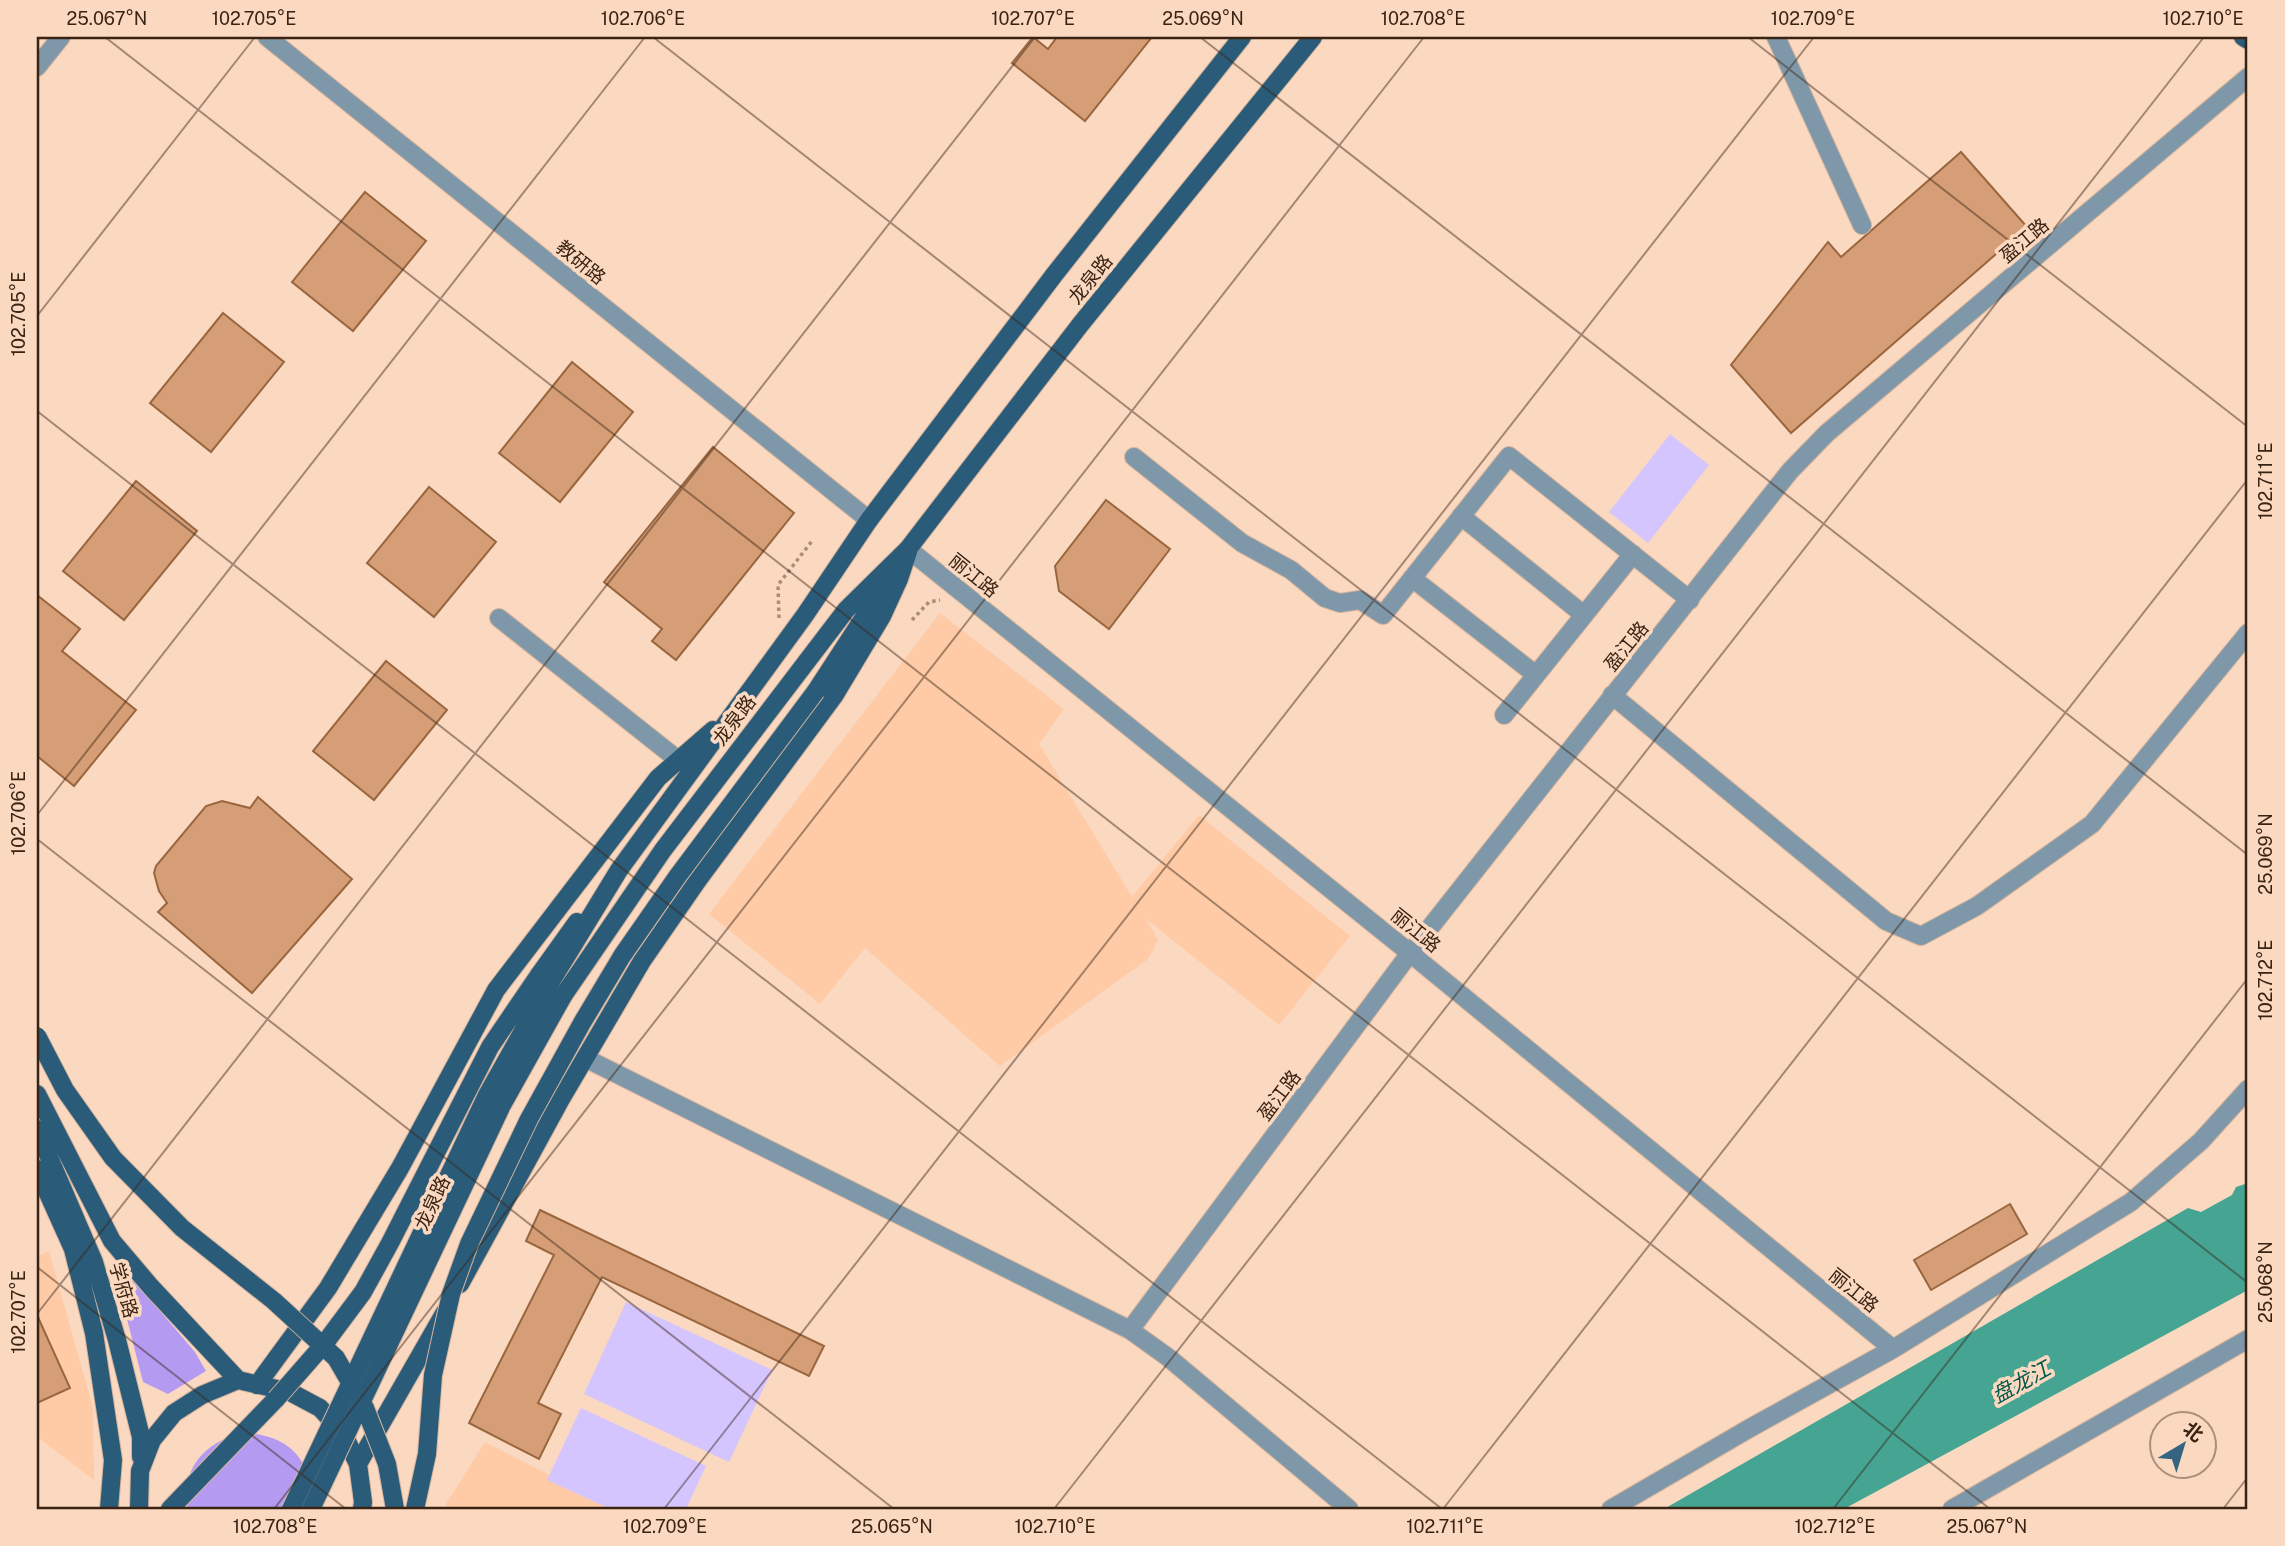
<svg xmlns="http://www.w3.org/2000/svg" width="2285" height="1546" font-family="'Public Sans','Noto Sans SC',sans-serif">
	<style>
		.built { fill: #fecba6 }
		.green { fill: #d5c5ff }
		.forest { fill: #b59af2 }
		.water { fill: #45a592 }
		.building { fill: #d59e76; stroke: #99663f; stroke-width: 2 }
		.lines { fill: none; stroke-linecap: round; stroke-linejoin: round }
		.minor-casing { stroke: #d4b49d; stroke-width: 20 }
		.major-casing { stroke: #d4b49d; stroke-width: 20 }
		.path { stroke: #ab8d79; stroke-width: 3.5; stroke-dasharray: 3.5 3.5; stroke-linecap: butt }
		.minor { stroke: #7f98a9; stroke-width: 18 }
		.major { stroke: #2a5b79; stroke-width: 18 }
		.major-bridge-casing { stroke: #d4b49d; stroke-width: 20; stroke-linecap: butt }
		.major-bridge { stroke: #2a5b79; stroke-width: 18 }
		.ticks { fill: none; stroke: #392313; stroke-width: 2; stroke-opacity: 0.45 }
		.labels { text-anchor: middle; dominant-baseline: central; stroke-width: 7; stroke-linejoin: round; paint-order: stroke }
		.street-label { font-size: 19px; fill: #392313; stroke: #fbd8c0 }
		.water-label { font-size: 21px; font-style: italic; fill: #02584b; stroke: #fbd8c0 }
		.neatline { fill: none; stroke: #392313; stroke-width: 2.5 }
		.ticks-label { font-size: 18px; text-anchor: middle; fill: #392313 }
	</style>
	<rect width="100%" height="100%" fill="#fbd8c0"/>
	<path class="built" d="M940,613l124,96 -25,35 93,153 67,-82 151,121 -71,89 -133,-106 12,21 -10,19 -148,107 -135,-118 -45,56 -111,-90z
		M49,1251l44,157 1,72 -57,-43v-180z
		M485,1442l131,67h-173z"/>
	<path class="green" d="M1670,434l39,31 -61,78 -39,-31z
		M626,1302l146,68 -43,92 -145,-68z
		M581,1408l125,58 -20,43h-76l-63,-29z"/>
	<path class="forest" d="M119,1263l76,89 11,19 -38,23 -25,-12 -30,-118z
		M245,1433c46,2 70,30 66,76h-123c-8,-41 18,-69 57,-76z"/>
	<path class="water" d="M2248,1183v107l-404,219h-180l524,-301 13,4 31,-17 4,-8z"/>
	<path class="building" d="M1033,37l15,12 9,-12h95l-67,84 -73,-58z
		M1961,152l66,75 -236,206 -60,-68 97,-123 13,15z
		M365,192l61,49 -73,90 -61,-49z
		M223,313l61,49 -73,90 -61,-49z
		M572,362l61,50 -73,90 -61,-49z
		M713,447l81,66 -118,147 -24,-19 10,-12 -58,-47z
		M136,481l61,50 -73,89 -61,-49z
		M429,487l67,55 -62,75 -67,-54z
		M1106,500l64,49 -61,80 -50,-38 -4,-25z
		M37,595l43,34 -18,22 74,59 -62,76 -37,-30z
		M386,661l61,49 -73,90 -61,-49z
		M258,797l94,82 -100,114 -94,-81 9,-9 -8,-12 -5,-18 2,-7 50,-60 16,-5 28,7z
		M2010,1204l17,30 -96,56 -17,-30z
		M540,1210l284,136 -15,30 -207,-99 -64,126 23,11 -22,45 -70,-36 85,-168 -28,-14z
		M37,1315l33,73 -33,15z"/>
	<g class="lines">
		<g class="minor-casing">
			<path id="minor" d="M267,37l602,483
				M1776,37l86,188
				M37,67l24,-30
				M1134,457l108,86 49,27 34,28 15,5 20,-3 23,15 126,-159 181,144
				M1461,516l123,99
				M908,549l502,404 483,396
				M1412,578l124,97
				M499,618l178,141
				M1612,695l274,226 35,15 56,-30 115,-82 156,-191
				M1504,715l129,-161
				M585,1058l545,272 39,28 180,151
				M1130,1330l280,-377 380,-482 37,-38 421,-356
				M1611,1509l139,-81 143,-79 238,-147 70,-61 47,-52
				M1952,1509l296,-170"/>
		</g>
		<g class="major-casing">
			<path id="major" d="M2243,37l5,3
				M816,691l73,-112
				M539,975l38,-53
				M547,988l72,-118 186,-255 64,-95 185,-245 188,-238
				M563,996l100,-146 183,-240 62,-61 172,-224 233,-288
				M37,1094l75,147 39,46 87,93
				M37,1129l57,133 23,78 24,97v20
				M37,1169l36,80 21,84 19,127 -4,49
				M460,1284l101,-185 81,-138 56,-81 136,-184 48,-80 17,-37 9,-27
				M257,1385l71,-97 72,-120 96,-178 162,-212 55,-48
				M358,1464l87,-152
				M139,1509l1,-38 12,-31 22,-27 28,-18 36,-15 52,12 30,16 23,25 15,31 5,38 -1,7
				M170,1509l106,-110"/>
		</g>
		<path class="path" d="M779,618l-1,-33 34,-44
			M912,620l17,-18 11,-2"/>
		<use href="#minor" class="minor"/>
		<use href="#major" class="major"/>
		<g class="major-bridge-casing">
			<path id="major-bridge" d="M37,1036l28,54 48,68 69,70 92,73 62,57 29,50 22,56 8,45
				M276,1399l49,-56 38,-51 27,-49 100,-196 49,-72
				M291,1509l195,-412 61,-109
				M311,1509l191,-404 61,-109
				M415,1509l12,-55 6,-79 18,-81 18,-50 60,-125 53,-96 40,-67 55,-79 139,-186"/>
		</g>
		<use href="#major-bridge" class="major-bridge"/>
	</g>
	<path class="ticks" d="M105,37l1885,1472M653,37l1595,1246M1200,37l1048,818M1748,37l500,390M37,316l218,-279M37,411l1405,1098M37,815l608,-778M37,839l857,670M37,1267l309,242M37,1314l998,-1277M274,1509l1150,-1472M664,1509l1150,-1472M1054,1509l1150,-1472M1443,1509l805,-1030M1833,1509l415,-531M2223,1509l25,-32"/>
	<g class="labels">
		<g class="street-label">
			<text transform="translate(2024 240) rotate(-40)">盈江路</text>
			<text transform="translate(581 262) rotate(39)">教研路</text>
			<text transform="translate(1090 279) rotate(-51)">龙泉路</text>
			<text transform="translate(974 575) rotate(39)">丽江路</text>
			<text transform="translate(1626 646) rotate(-51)">盈江路</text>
			<text transform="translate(734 720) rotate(-53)">龙泉路</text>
			<text transform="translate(1416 930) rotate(39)">丽江路</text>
			<text transform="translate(1279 1095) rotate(-53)">盈江路</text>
			<text transform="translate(432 1203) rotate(-65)">龙泉路</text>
			<text transform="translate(124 1290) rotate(74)">学府路</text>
			<text transform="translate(1854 1290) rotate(39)">丽江路</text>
		</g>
		<g class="water-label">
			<text transform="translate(2021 1382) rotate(-29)">盘龙江</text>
		</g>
	</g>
	<rect width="2285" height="1546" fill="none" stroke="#fbd8c0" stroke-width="77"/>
	<g transform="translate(2183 1445) rotate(38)"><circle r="33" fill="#fbd8c0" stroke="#ad907b" stroke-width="2"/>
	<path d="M0-5L12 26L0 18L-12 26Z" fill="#336482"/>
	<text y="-10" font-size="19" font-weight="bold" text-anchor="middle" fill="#392313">北</text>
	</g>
	<rect x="38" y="38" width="2208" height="1470" class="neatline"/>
	<g class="ticks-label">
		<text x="107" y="25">25.067°N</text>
		<text x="254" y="25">102.705°E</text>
		<text x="643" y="25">102.706°E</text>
		<text x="1033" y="25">102.707°E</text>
		<text x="1203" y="25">25.069°N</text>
		<text x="1423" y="25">102.708°E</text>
		<text x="1813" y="25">102.709°E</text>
		<text x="2203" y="25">102.710°E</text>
		<text transform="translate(19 314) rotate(-90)" y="6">102.705°E</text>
		<text transform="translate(2266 481) rotate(-90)" y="6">102.711°E</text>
		<text transform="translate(19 813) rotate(-90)" y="6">102.706°E</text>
		<text transform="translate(2266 854) rotate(-90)" y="6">25.069°N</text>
		<text transform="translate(2266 980) rotate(-90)" y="6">102.712°E</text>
		<text transform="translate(2266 1282) rotate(-90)" y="6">25.068°N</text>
		<text transform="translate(19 1312) rotate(-90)" y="6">102.707°E</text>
		<text x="275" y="1533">102.708°E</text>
		<text x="665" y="1533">102.709°E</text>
		<text x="892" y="1533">25.065°N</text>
		<text x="1055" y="1533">102.710°E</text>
		<text x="1445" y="1533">102.711°E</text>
		<text x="1835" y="1533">102.712°E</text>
		<text x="1987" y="1533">25.067°N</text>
	</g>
</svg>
